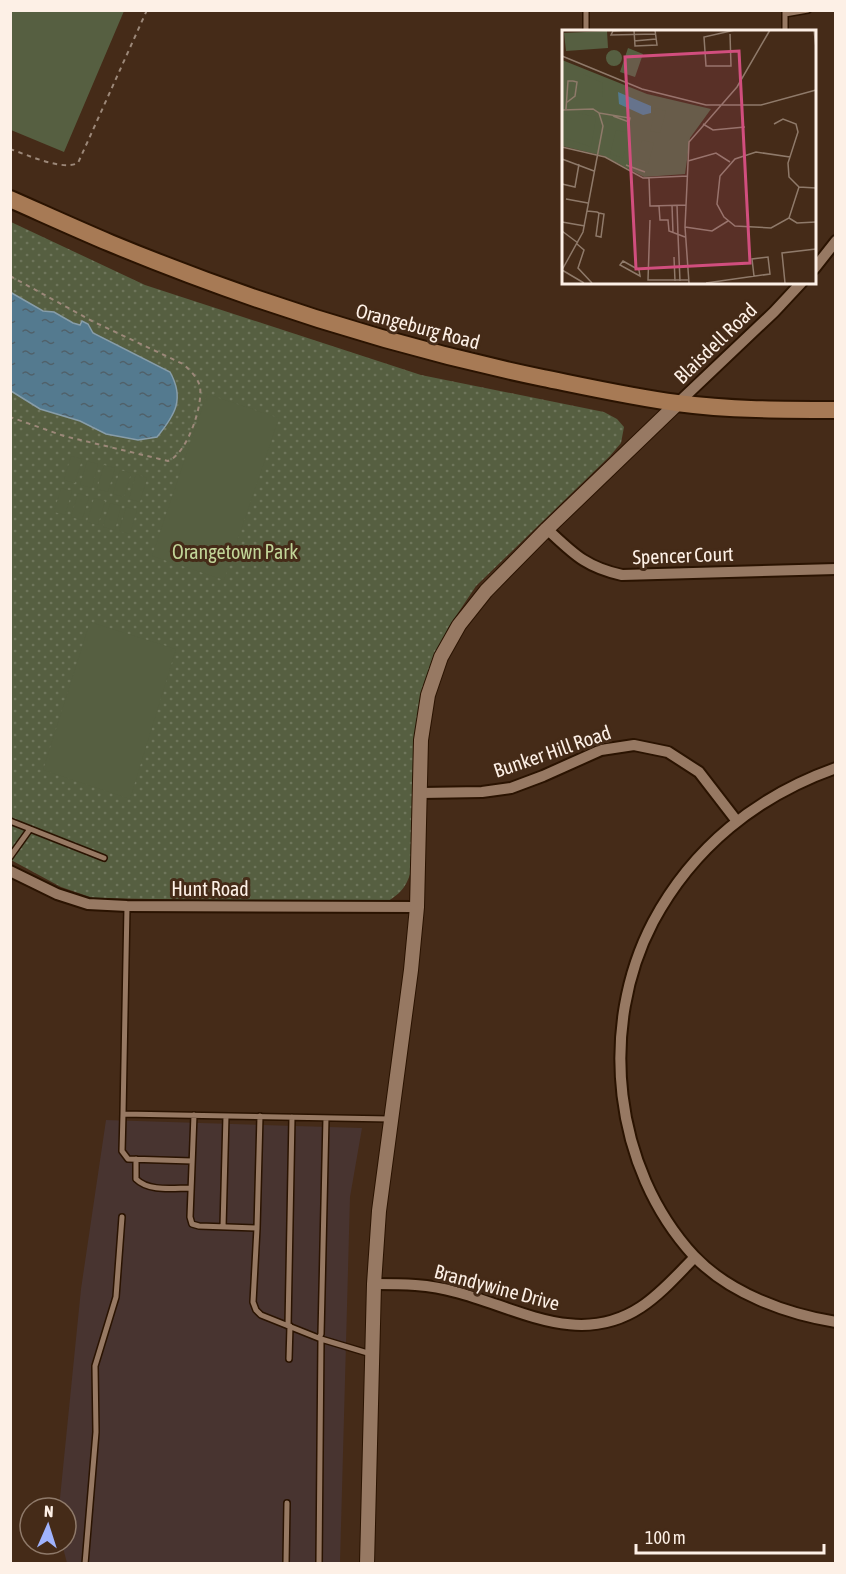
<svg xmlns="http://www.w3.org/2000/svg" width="846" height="1574" font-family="'Asap Condensed',sans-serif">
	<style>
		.industrial { fill: #483430 }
		.grass { fill: url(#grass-dots) }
		.pitch { fill: #565f41 }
		.water { fill: url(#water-ripples); stroke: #879da9; stroke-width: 1.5 }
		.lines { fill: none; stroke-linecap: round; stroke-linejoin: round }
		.service-casing { stroke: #2a1301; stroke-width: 8 }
		.minor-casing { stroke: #2a1301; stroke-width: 14 }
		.tertiary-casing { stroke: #2a1301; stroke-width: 16 }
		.secondary-casing { stroke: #2a1301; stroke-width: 20 }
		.path { stroke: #9c8879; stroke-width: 2; stroke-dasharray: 4.5 4.5; stroke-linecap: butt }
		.service { stroke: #977963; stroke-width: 5 }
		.minor { stroke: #977963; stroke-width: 10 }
		.tertiary { stroke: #977963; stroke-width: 14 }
		.secondary { stroke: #a77a55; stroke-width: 16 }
		.labels { text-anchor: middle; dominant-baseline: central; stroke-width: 6; stroke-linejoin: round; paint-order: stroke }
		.street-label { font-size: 20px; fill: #fdf0e6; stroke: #452b18 }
		.park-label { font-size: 20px; fill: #c2d598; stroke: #452b18 }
		.inset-road { fill: none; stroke: #8f7a6a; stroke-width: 1.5 }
		.view { fill: #d14e7e; fill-opacity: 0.15; stroke: #d14e7e; stroke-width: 3 }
		.inset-edge { fill: none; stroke: #fdf0e6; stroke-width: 3 }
	</style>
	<defs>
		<pattern id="grass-dots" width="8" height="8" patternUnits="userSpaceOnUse" patternTransform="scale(1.5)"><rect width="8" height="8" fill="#565f41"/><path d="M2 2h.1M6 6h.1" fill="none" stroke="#6f765c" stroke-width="1.8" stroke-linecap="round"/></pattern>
		<pattern id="water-ripples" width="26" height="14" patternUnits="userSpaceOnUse" patternTransform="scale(1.5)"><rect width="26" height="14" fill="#547a8f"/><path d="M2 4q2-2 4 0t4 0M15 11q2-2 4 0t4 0" fill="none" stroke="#50616a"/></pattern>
	</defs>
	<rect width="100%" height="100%" fill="#452b18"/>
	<path class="industrial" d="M106,1120l256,8 -12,69 -10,366h-273l-5,-19h4v-36h-7l22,-219z"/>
	<path class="grass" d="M11,222l134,63 276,90 183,37 13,7 7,8 -3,16 -11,13 -134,130 -28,42 -25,58 -9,54 -3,131c-5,17 -11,23 -26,32l-292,-5 -32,-11 -50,-27z"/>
	<path class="pitch" d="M10,11h114l-60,141 -53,-22z
		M207,394l72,24 -55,162 -72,-24z
		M71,456l11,3 -7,24 -11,-3z
		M87,461l11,3 -6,24 -12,-3z
		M104,465l11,3 -7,24 -11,-3z
		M120,470l11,3 -7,24 -11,-3z
		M136,474l11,4 -7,24 -11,-3z
		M61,488l11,3 -7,24 -11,-3z
		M78,493l11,4 -7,23 -11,-3z
		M94,498l11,3 -7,24 -11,-3z
		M110,503l11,3 -6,24 -12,-3z
		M126,507l11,3 -7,24 -11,-3z
		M90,622l86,27 -46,150 -87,-29z"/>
	<path class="water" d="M10,292l33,19 11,1 19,11 7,2 2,-4 6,3 5,9 77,39c15,27 5,43 -13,65l-19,3 -32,-6 -26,-13 -40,-12 -29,-18z"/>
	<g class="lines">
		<g class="service-casing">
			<path id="service" d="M586,10v22
				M785,12v20
				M785,14l23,-4
				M10,821l94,37
				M10,857l20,-28
				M127,907l-4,207 267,5
				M123,1114l-1,37 6,8 64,2
				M194,1115l-4,102 2,7 7,2 58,2 -4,74 3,8 5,5 60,24 50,15
				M136,1159v20c13,13 37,9 55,9
				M223,1227l3,-111
				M257,1228l3,-112
				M288,1326l4,-209
				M319,1338l2,-4 5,-216
				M289,1359l1,-33
				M85,1564l11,-132 -1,-66 21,-69 6,-80
				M286,1564l1,-61
				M319,1564l2,-225"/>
		</g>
		<g class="minor-casing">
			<path id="minor" d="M814,269l22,-28
				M678,403l96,-91 28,-30
				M547,529c26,24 38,38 75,46l214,-6
				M836,768c-79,28 -143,79 -183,154 -55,105 -40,246 41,334 35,37 92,58 142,66
				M421,793l61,-1 29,-4 32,-12 58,-26 33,-5 34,7 31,20 37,48
				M10,871l47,23 31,10 39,2 290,1
				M374,1284c28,0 55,0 82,8 62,16 123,56 185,15 21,-14 37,-33 54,-50"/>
		</g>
		<g class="tertiary-casing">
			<path id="tertiary" d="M367,1564l7,-280 5,-73 32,-241 6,-63 4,-167 7,-45 13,-38 18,-32 27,-34 61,-62 131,-126"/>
		</g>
		<g class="secondary-casing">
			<path id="secondary" d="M10,199c34,15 67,30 100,44 140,58 285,104 433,135 44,9 89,19 134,25 52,7 106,7 159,7"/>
		</g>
		<path class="path" d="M10,149c18,6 52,22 68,14l69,-153
			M10,276l82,45 91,43c7,6 15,14 17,23 3,19 -13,67 -32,74l-104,-25 -54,-19"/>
		<use href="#service" class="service"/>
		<use href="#minor" class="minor"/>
		<use href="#tertiary" class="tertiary"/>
		<use href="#secondary" class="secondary"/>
	</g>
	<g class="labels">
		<g class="street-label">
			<text transform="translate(418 326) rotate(15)">Orangeburg Road</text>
			<text transform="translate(715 343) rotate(-44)">Blaisdell Road</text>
			<text transform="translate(683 555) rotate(-2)">Spencer Court</text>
			<text transform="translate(552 751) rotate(-19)">Bunker Hill Road</text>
			<text x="210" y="888">Hunt Road</text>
			<text transform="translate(497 1287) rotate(15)">Brandywine Drive</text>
		</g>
		<g class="park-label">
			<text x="235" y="551">Orangetown Park</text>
		</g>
	</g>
	<g transform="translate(562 30)">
		<rect width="254" height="254" fill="#452b18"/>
		<path d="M0,30l85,34 64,15 -21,29 -5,36 -41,3 -40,-21 -42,-10z" fill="#565f41"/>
		<path d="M45,1l1,17 -42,3 -2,-18zM66,18l15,6 -8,23 -15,-5zM44 28a8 8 0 1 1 16 0a8 8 0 1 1-16 0ZM21,44l20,9 -1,14h-19zM94,78l10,3 -6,22 -10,-2zM16,83l18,4 -5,30 -29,-10v-22l6,-1 -2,9zM54,100l14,3 -7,25 -13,-4zM80,110l12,3 -6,21 -12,-4z" fill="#565f41"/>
		<path d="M56,62l33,14v7l-8,2 -24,-11z" fill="#547a8f"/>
		<path class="inset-road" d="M65,0l-14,1 -2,4 45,-1M72,0l1,16 22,-1 -2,-15M252,0l2,18M168,4l1,32h-25l-2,-29 31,-7M72,11l22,-2M0,26l80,33 64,16h55l55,-15M4,73l9,-7 2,-14 -4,-1M4,79l2,-28h5M0,80l31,-1 6,4 4,13 -20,106 -21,38M37,83l31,5 -1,4 -16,-6M141,94l10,6 32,-3M212,94l9,-5 13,5 2,8 -10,31 1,14 10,10 17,1M0,117l43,10 38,21 45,-2M228,127l-34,-5 -21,7 -15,17 -3,28 7,13 11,9 36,2 18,-10 10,-31M0,129l32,12M126,131l28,-8 14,9M64,135l19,7M87,148l1,28 36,-1M0,154l13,3 4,-23M4,169l22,4M110,175l1,28M115,175l1,30M97,176l1,14h8l1,11 16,6M25,181l10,1 2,1 5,1 -3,23 -5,-1 3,-23M227,188l8,5 19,-1M88,190l-2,60h41M0,192l23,4M123,197l27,4 16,-10M0,201l16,12M116,205l2,46M15,214l7,6 -6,18 14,15M112,227l1,24M61,231l16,9 1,6 -20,-11zM0,240l22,13M127,253l-4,-56 4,-85 48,-55 33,-57M144,253l64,-9 -2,-17 -16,2 2,17M223,253l-3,-30 34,-4"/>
		<path class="view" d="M177,21l11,212 -114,6 -11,-212z"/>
		<rect width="254" height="254" class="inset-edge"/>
	</g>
	<rect width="846" height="1574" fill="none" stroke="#fdf0e6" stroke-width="24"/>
	<g transform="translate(48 1526) rotate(3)"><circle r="28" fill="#452b18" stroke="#8f7a6a" stroke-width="1.5"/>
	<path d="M0-4.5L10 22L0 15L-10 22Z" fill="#a0b3fd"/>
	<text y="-9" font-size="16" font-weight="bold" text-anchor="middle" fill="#fdf0e6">N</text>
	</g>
	<path d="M636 1544v9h188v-9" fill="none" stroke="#fdf0e6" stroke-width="3"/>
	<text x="645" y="1544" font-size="18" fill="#fdf0e6" stroke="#452b18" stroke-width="4.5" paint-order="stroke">100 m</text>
</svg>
